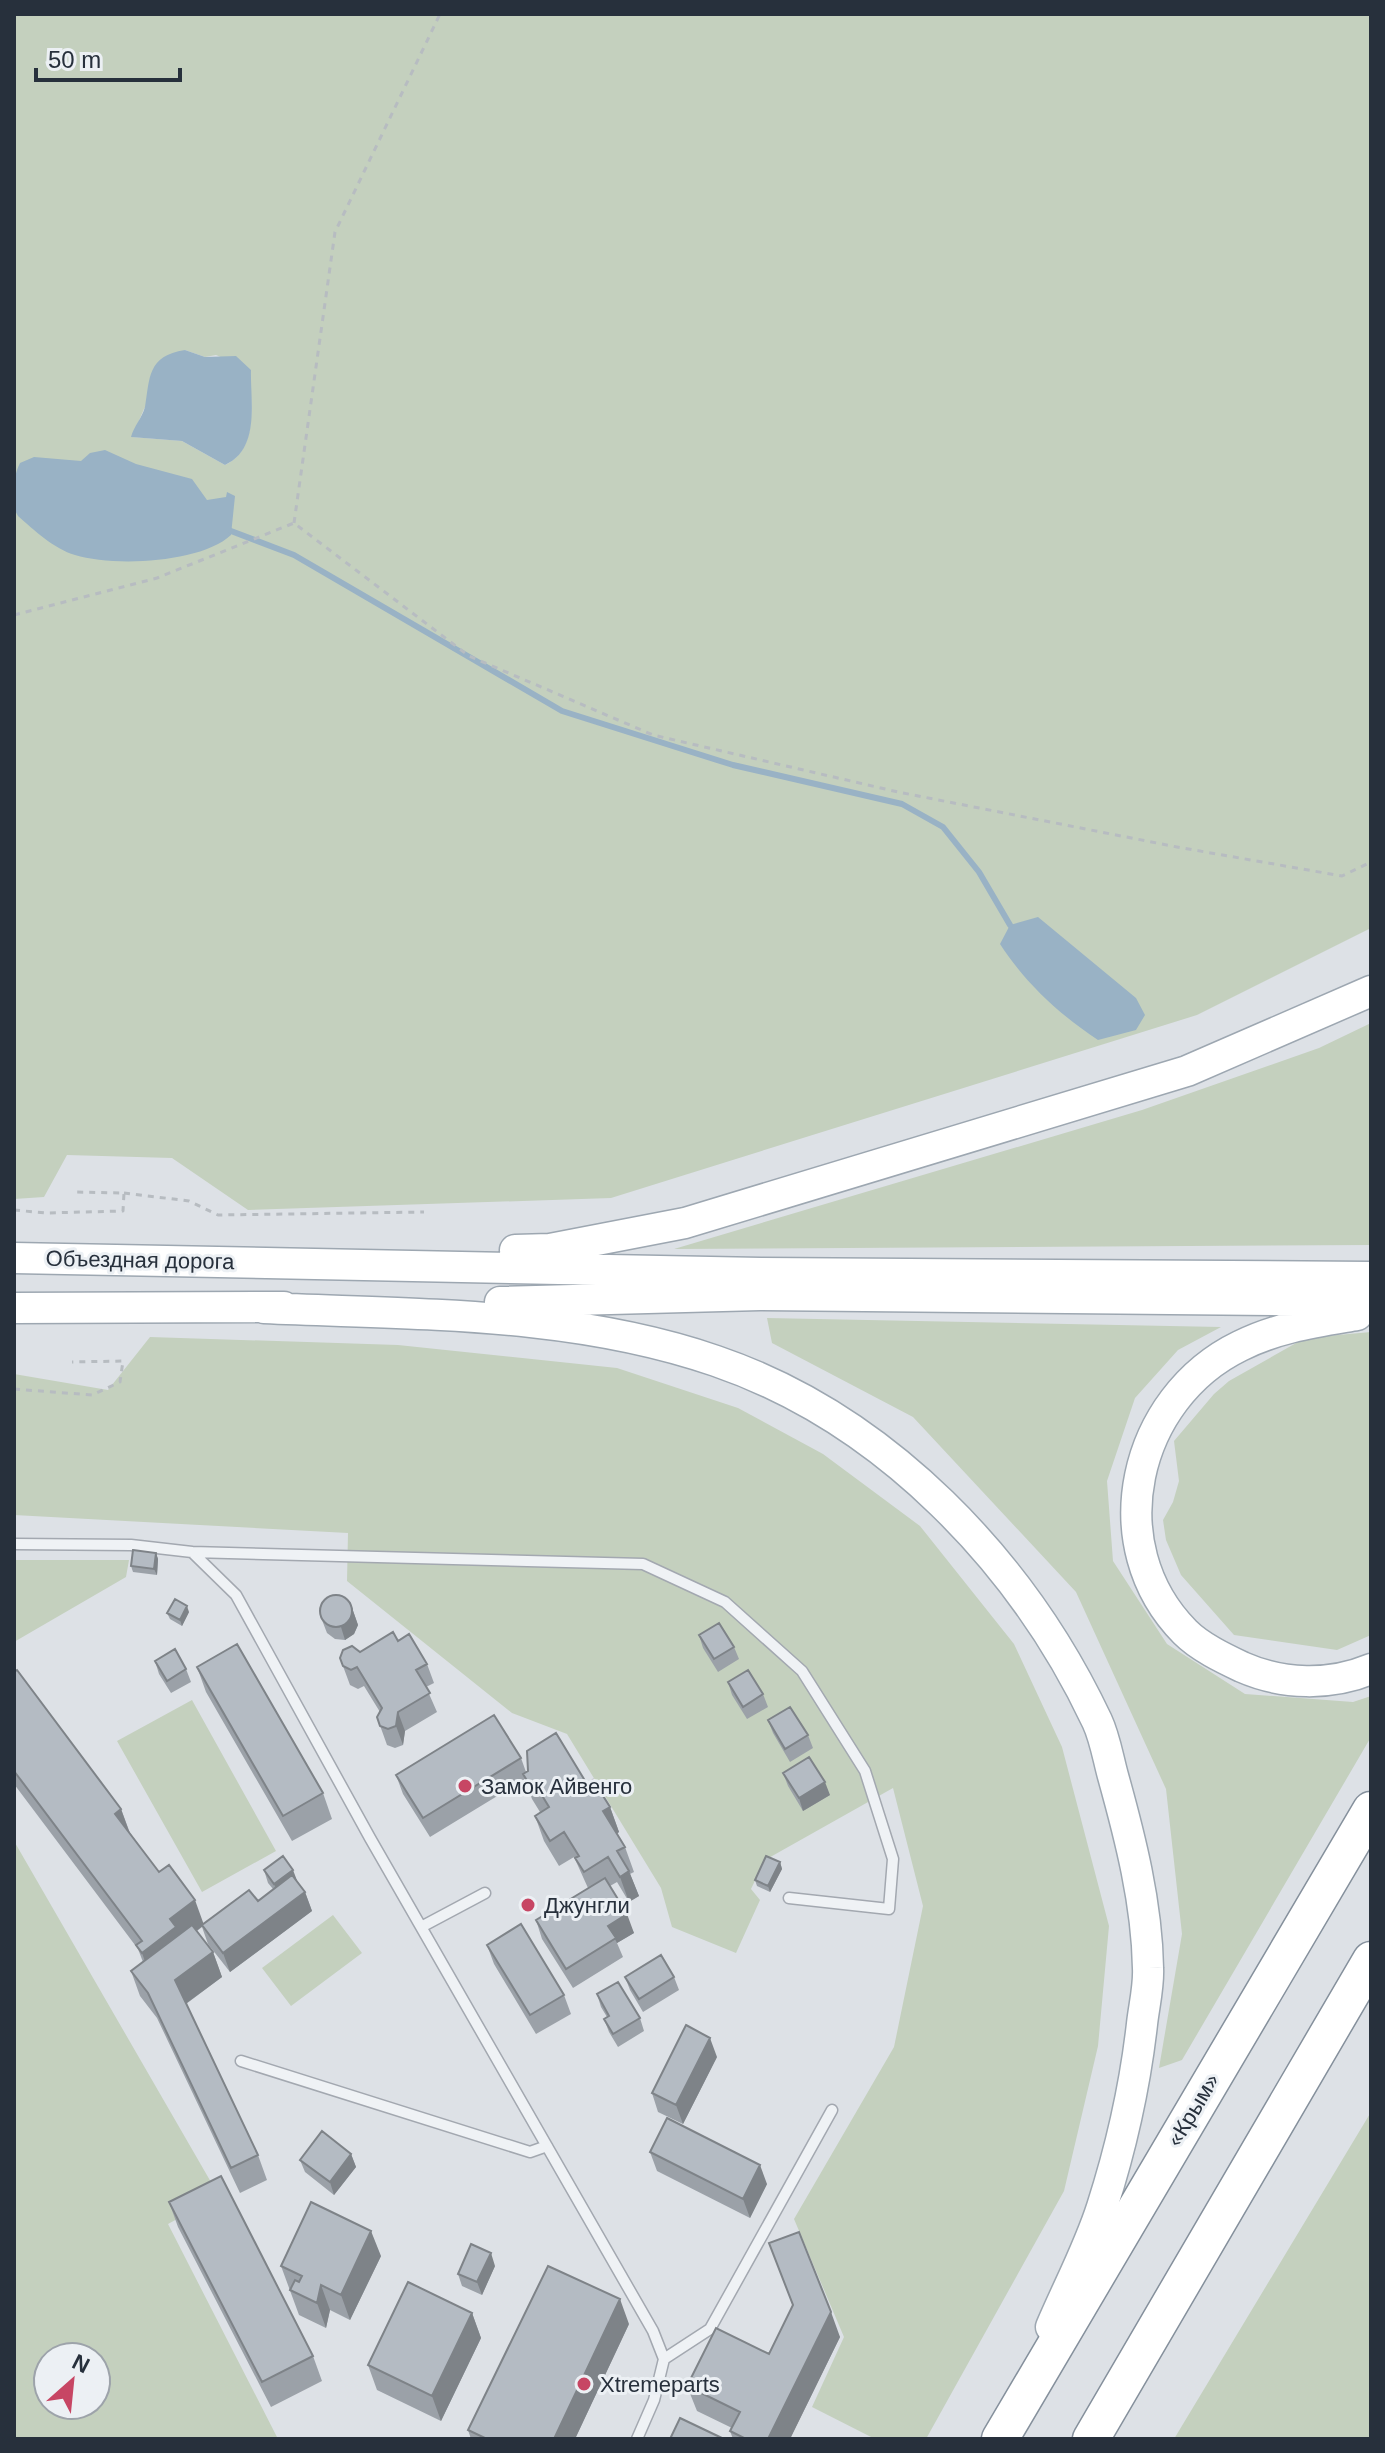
<svg xmlns="http://www.w3.org/2000/svg" width="1385" height="2453" font-family="Arial,sans-serif">
	<style>
		.green { fill: #c4d0be; fill-rule: evenodd }
		.water { fill: #99b2c5 }
		.lines { fill: none; stroke-linecap: round; stroke-linejoin: round }
		.stream { stroke: #99b2c5; stroke-width: 6 }
		.service-casing { stroke: #a3a8b0; stroke-width: 13 }
		.primary-casing { stroke: #9da7b1; stroke-width: 33 }
		.motorway-casing { stroke: #85909c; stroke-width: 39 }
		.path { stroke: #b7bcc1; stroke-width: 3; stroke-dasharray: 6 6; stroke-linecap: butt }
		.service { stroke: #eff2f5; stroke-width: 10 }
		.primary { stroke: #fff; stroke-width: 30 }
		.motorway { stroke: #fff; stroke-width: 36 }
		.wall { fill: #9ba1a8 }
		.shaded-wall { fill: #7e8388 }
		.building { fill: #b4bbc3; stroke: #7e8388; stroke-width: 2 }
		.poi-dot { fill: #c74664; stroke: #ecf0f4; stroke-width: 3 }
		.labels { text-anchor: middle; dominant-baseline: central; stroke-width: 6; stroke-linejoin: round; paint-order: stroke }
		.street-label { font-size: 22px; fill: #27303c; stroke: #ecf0f4 }
		.poi-label { font-size: 22px; fill: #27303c; stroke: #ecf0f4; text-anchor: start }
	</style>
	<rect width="100%" height="100%" fill="#dde1e6"/>
	<path class="green" d="M14,14h1357v914l-174,87 -586,183 -363,12 -76,-52 -105,-3 -23,42 -30,2zM185,350l20,7 11,-2 34,15c0,30 10,79 -25,95l-43,-24 -50,-4 12,-28z
		M1371,1023v222l-697,4 468,-139 177,-62z
		M767,1318l454,9 -43,23 -43,48 -28,83 6,80 54,83 78,50 108,8 18,-6v41l-189,323 -23,8 23,-134 -16,-145 -90,-197 -163,-175 -141,-74z
		M1371,1332v303l-34,15 -103,-15 -53,-60 -15,-35 -3,-20 10,-18 6,-21 -5,-40 40,-47 15,-13 76,-43z
		M150,1337l248,8 219,23 121,40 85,46 97,72 94,118 48,103 47,179 -11,120 -34,145 -138,248h-51l-63,-32 32,-70 -50,-118 100,-172 29,-141 -30,-118 -128,72 -14,29 9,11 -24,53 -64,-26 -11,-39 -94,-154 -55,-21 -165,-132 1,-48 -334,-18v-141l94,16z
		M14,1560h115l-3,17 -112,65z
		M192,1700l84,151 -74,41 -85,-151z
		M14,1841l205,355 -51,28 110,215h-264zM48,2357h48v48h-48z
		M333,1915l29,38 -71,53 -29,-38z
		M1371,2112v327h-197z"/>
	<path class="water" d="M185,350l20,7 31,-1 15,14c-1,30 10,79 -26,95l-43,-24 -51,-4c3,-11 11,-19 14,-30 5,-29 2,-51 40,-57z
		M105,450l31,14 56,15 15,21 19,-3 1,-5 8,4 -4,39c-30,28 -117,32 -156,20 -21,-6 -41,-25 -57,-39 -9,-14 -5,-39 2,-53l14,-6 47,4 9,-8z
		M1038,917l98,81 9,17 -9,15 -38,10c-39,-26 -72,-56 -98,-96l10,-19z"/>
	<g class="lines">
		<path class="stream" d="M231,531l63,24 268,156 171,54 169,39 41,23 36,45 31,53"/>
		<g class="service-casing">
			<path id="service" d="M14,1544l117,1 61,7 44,43 134,243 283,493 11,28 -10,41 -17,39
				M192,1552l451,12 82,38 77,69 63,100 28,88 -4,50 -100,-11
				M423,1926l62,-33
				M241,2061l289,91 17,-6
				M664,2359l46,-30 122,-219"/>
		</g>
		<g class="primary-casing">
			<path id="primary" d="M515,1250l35,-1 135,-26 502,-152 184,-80
				M14,1258l747,15 610,4
				M500,1302l260,-7 611,6
				M14,1308l270,-1
				M264,1308c151,7 307,3 452,53 169,58 306,201 381,360 8,17 11,37 16,55 17,61 34,127 35,192 1,18 -4,38 -6,56 -7,62 -21,124 -40,183 -13,41 -34,80 -51,120
				M1357,1315c-41,7 -79,12 -117,31 -107,52 -141,199 -55,286 15,15 38,26 57,35 41,18 88,19 129,2"/>
		</g>
		<g class="motorway-casing">
			<path id="motorway" d="M1000,2439l371,-629
				M1091,2439l280,-479"/>
		</g>
		<path class="path" d="M294,523l41,-291 105,-218
			M14,615l143,-37 137,-55 175,133 184,79 245,57 279,55 165,29 29,-14
			M124,1193l65,8 29,14 206,-3
			M14,1210l32,3 77,-2 1,-18 -50,-1
			M14,1389l78,6 28,-13 3,-21 -51,1"/>
		<use href="#service" class="service"/>
		<use href="#primary" class="primary"/>
		<use href="#motorway" class="motorway"/>
	</g>
	<path class="wall" d="M156,1553l2,6 -1,16 -24,-3 -2,-6z
		M350,1602l8,23 -4,9 -9,6 -10,-1 -8,-6 -5,-13z
		M189,1612l-7,14 -12,-7 -3,-6z
		M699,1635l35,12 5,12 -21,13 -15,-24z
		M398,1641l29,23 7,19 -8,4 11,25 -32,19 -2,14 -8,3 -8,-3 -10,-28 3,-5 -16,-26 -6,3 -8,-4 -10,-27z
		M155,1661l31,8 5,13 -20,11 -12,-19z
		M197,1667l126,126 9,26 -40,22 -86,-149z
		M14,1672l107,137 9,24 29,39 45,52 54,-23 15,-12 -5,-6 -4,-13 34,12 7,10 7,19 -82,61 -22,-28 -6,-17 -5,4 16,21 9,25 -36,27 72,151 9,25 -27,13 -83,-175 -17,-22 -9,-25 12,-9 -5,-13 -124,-165z
		M728,1682l35,12 5,13 -21,12 -15,-24z
		M768,1720l40,15 5,13 -23,14 -17,-29z
		M521,1758l5,14 61,12 23,23 9,25 -2,2 8,13 9,25 -4,2 9,22 -10,6 -12,-20 -7,4 24,47 -17,10 6,14 -50,31 -31,-49 -6,-19 52,-32 -14,-31 -15,9 -15,-25 -9,-25 5,-4 -8,-13 -7,-20 -95,58 -27,-43 -7,-19z
		M783,1773l47,22 -27,16 -15,-25z
		M780,1862l2,7 -12,23 -13,-6 -2,-6z
		M487,1945l77,50 7,19 -35,20 -42,-70z
		M625,1977h49l5,13 -36,22 -13,-22z
		M597,1994l43,24 4,13 -26,16 -9,-15 -5,-13 3,-2 -6,-10z
		M717,2057l-34,67 -25,-12 -6,-19z
		M650,2152l117,32 -17,34 -93,-47z
		M351,2154l5,13 -22,28 -29,-23 -5,-12z
		M169,2202l144,154 9,25 -51,26 -93,-180z
		M769,2243l71,94 -50,102h-57l-3,-8 2,-3 -35,-17 -10,-25 82,-32 24,-48z
		M381,2256l-31,64 -20,-10 -4,18 -27,-13 -18,-49z
		M495,2266l-13,29 -20,-9 -4,-12z
		M472,2313l9,25 -40,83 -64,-31 -9,-25z
		M629,2324l-54,115h-104l-3,-9z"/>
	<path class="shaded-wall" d="M156,1553l2,6 -1,16 -3,-6z
		M350,1602l8,23 -4,9 -9,6 -4,-13z
		M187,1606l2,6 -7,14 -2,-6z
		M398,1712l7,19 -2,14 -7,-19z
		M825,1782l5,13 -27,16 -4,-13z
		M610,1807l9,25 -7,4 -9,-25z
		M121,1809l9,25 -15,-20z
		M780,1862l2,7 -12,23 -2,-6z
		M293,1870l5,13 -19,14 -5,-13z
		M629,1871l10,25 -10,6 -9,-25z
		M305,1892l7,19 -82,61 -7,-19z
		M195,1900l9,25 -22,17 -31,36 -9,-25 28,-34z
		M627,1914l7,19 -17,10 -9,-17z
		M213,1952l9,25 -38,28 -9,-25z
		M710,2038l7,19 -34,67 -7,-19z
		M351,2154l5,13 -22,28 -4,-13z
		M760,2165l7,19 -17,34 -7,-19z
		M371,2231l10,25 -31,64 -9,-25z
		M491,2253l4,13 -13,29 -5,-13z
		M321,2285l9,25 -4,18 -9,-25z
		M620,2299l9,25 -54,115h-21z
		M831,2312l9,25 -50,102h-22z
		M472,2313l9,25 -40,83 -9,-25z"/>
	<path class="building" d="M133,1550l23,3 -2,16 -23,-3z
		M320 1611a16 16 0 1 1 32 0a16 16 0 1 1-32 0Z
		M175,1599l12,7 -7,14 -13,-7z
		M719,1623l15,24 -20,12 -15,-24z
		M393,1632l5,9 11,-7 18,30 -11,6 14,23 -32,19 -2,14 -8,3 -8,-3 -3,-9 5,-9 -25,-41 -6,3 -8,-4 -3,-8 3,-8 9,-4 8,6z
		M237,1644l86,149 -40,23 -86,-149z
		M175,1649l11,20 -19,12 -12,-20z
		M17,1670l104,139 -6,5 44,58 10,-7 26,35 -25,19 6,8 -34,26 -6,-8 6,-4 -128,-170v-99z
		M748,1670l15,24 -20,13 -15,-25z
		M790,1707l18,28 -23,14 -17,-29z
		M494,1715l27,43 -98,60 -27,-43z
		M556,1733l31,51 6,-4 17,27 -7,4 22,36 -8,4 12,20 -9,6 -12,-20 -24,15 -9,-14 4,-2 -15,-24 -14,9 -15,-25 14,-9 -14,-23 -4,3 -8,-13 5,-3 -1,-20z
		M809,1757l16,25 -26,16 -16,-25z
		M283,1856l10,14 -19,14 -10,-14z
		M766,1856l14,6 -12,24 -13,-6z
		M292,1875l13,17 -82,61 -21,-28 47,-35 9,11z
		M605,1878l22,36 -19,12 8,12 -50,31 -30,-49z
		M521,1924l43,71 -34,20 -43,-70z
		M192,1925l21,27 -38,28 83,175 -27,13 -83,-175 -17,-22z
		M661,1955l13,22 -35,22 -14,-22z
		M618,1982l22,36 -27,16 -9,-15 5,-3 -12,-22z
		M686,2025l24,13 -34,67 -24,-12z
		M667,2118l93,47 -17,34 -93,-47z
		M322,2131l29,23 -21,28 -30,-22z
		M221,2176l92,180 -51,26 -93,-180z
		M311,2202l60,29 -30,64 -20,-10 -4,18 -27,-13 5,-10 4,2 3,-6 -21,-10z
		M799,2232l32,80 -63,127h-22l-16,-8 10,-19 -53,-26 29,-58 53,26 24,-49 -24,-62z
		M471,2244l20,9 -14,29 -19,-8z
		M548,2266l72,33 -66,140h-67l-19,-9z
		M408,2282l64,31 -40,83 -64,-31z
		M680,2418l44,21h-54z"/>
	<g class="poi-dot">
		<circle cx="465" cy="1786" r="8"/>
		<circle cx="528" cy="1905" r="8"/>
		<circle cx="584" cy="2384" r="8"/>
	</g>
	<g class="labels">
		<g class="street-label">
			<text transform="translate(140 1260) rotate(1)">Объездная дорога</text>
			<text transform="translate(1193 2110) rotate(-59)">«Крым»</text>
		</g>
		<g class="poi-label">
			<text x="481" y="1786">Замок Айвенго</text>
			<text x="544" y="1905">Джунгли</text>
			<text x="600" y="2384">Xtremeparts</text>
		</g>
	</g>
	<rect width="1385" height="2453" fill="none" stroke="#27303c" stroke-width="32"/>
	<g transform="translate(72 2381) rotate(27)"><circle r="38" fill="#ecf0f4" stroke="#9da3aa" stroke-width="2"/>
	<path d="M0-6L14 30L0 20L-14 30Z" fill="#c74664"/>
	<text y="-12" font-size="22" font-weight="bold" text-anchor="middle" fill="#27303c">N</text>
	</g>
	<path d="M36 68v12h144v-12" fill="none" stroke="#27303c" stroke-width="4"/>
	<text x="48" y="68" font-size="24" fill="#27303c" stroke="#ecf0f4" stroke-width="6" paint-order="stroke">50 m</text>
</svg>
